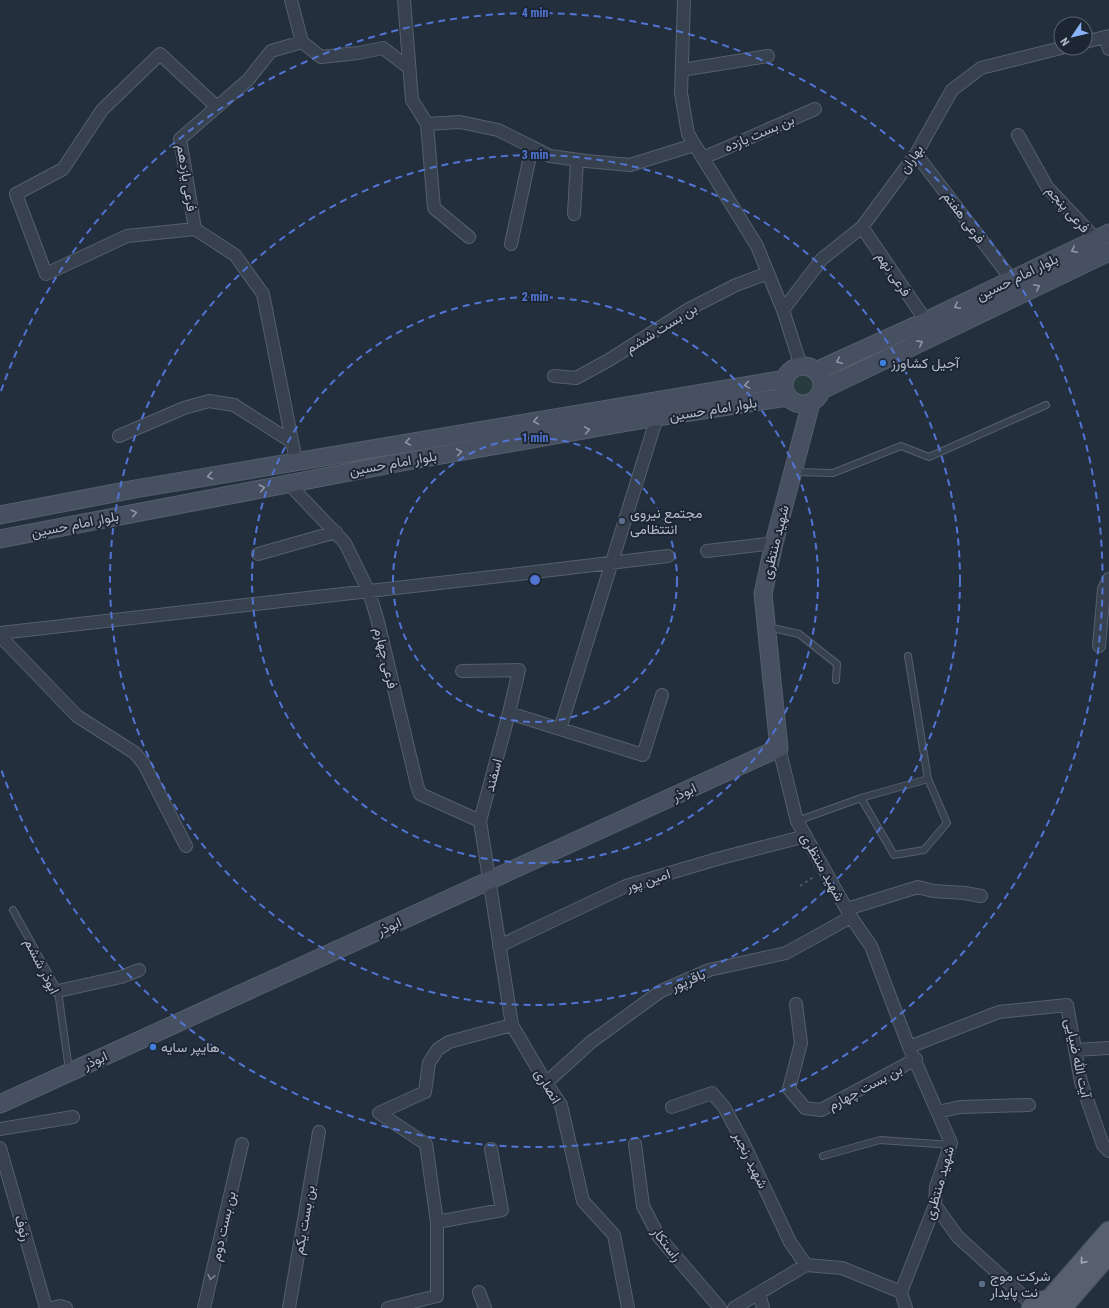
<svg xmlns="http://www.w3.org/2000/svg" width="1109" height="1308" font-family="'Roboto Condensed',Vazirmatn,sans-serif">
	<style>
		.grass { fill: #263c3f }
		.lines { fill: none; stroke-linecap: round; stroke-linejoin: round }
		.lane-casing { stroke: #565f6c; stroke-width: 8 }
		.street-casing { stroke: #565f6c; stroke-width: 14 }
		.secondary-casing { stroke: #565f6c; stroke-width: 19 }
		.primary-casing { stroke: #414a57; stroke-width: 21 }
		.path { stroke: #44595c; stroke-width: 2; stroke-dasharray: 3 3; stroke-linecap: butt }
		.lane { stroke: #38414e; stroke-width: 6 }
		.street { stroke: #38414e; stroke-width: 12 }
		.secondary { stroke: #465061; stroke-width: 17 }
		.primary { stroke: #56606e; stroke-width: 19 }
		.oneway { stroke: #8e96a5 }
		.oneway2 { stroke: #a1aab7 }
		.oneway3 { stroke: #7c8592 }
		.ring { fill: none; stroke: #5274d3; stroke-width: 2; stroke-dasharray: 7 5 }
		.shop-dot { fill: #3f7fe0; stroke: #1d2633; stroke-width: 1.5 }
		.service-dot { fill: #5c6f8a; stroke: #1d2633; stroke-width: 1.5 }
		.labels { text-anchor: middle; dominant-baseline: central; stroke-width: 4; stroke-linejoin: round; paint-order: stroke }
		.street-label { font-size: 14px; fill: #b4bcc9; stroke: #1d2633 }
		.poi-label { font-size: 14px; fill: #b4bcc9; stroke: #1d2633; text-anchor: start }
		.centre { fill: #5274d3; stroke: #1d2633; stroke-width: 2 }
		.ring-label { font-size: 12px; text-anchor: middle; font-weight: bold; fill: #5274d3; stroke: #1d2633; stroke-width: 4; stroke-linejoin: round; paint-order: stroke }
	</style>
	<rect width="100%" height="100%" fill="#242f3e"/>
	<path class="grass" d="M787 385a16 16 0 1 1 32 0a16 16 0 1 1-32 0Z"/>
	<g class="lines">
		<g class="lane-casing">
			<path id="lane" d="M795,472l38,1 68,-27 28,11 117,-52
				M768,627l31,7 38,30 -1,16
				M908,656l20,123
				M797,821l64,-23 33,57 30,-5 23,-27 -19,-44 -67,19
				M13,910l45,81 11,79
				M823,1156l57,-16 71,5"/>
		</g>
		<g class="street-casing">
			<path id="street" d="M291,0l11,42
				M404,0l8,100 15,24 33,-2 38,8 52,26 36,5 44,4 64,-20
				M684,0l-3,93 7,41 69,112 26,64 18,56
				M1105,37l4,12
				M1085,42l24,-6
				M682,70l86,-14
				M427,124l7,84 35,29
				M1018,135l29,52 49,52
				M916,154l96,126
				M703,158l112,-49
				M574,214l3,-54
				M862,227l64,94
				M195,229l-68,7 -81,38 -30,-80 47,-25 39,-59 58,-56 57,53
				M511,244l21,-97
				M783,310l39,-51 40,-32 54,-73 36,-64 29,-22 80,-20
				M554,376l22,2 33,-18 80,-51 47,-24 32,-12
				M119,436l65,-28 25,-7 25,4 58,37
				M296,461l-33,-167 -28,-39 -40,-26 -15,-90 68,-59 23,-29 31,-9 19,15 37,-4 25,-5 26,20
				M288,483l57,60 24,49 8,26 40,167 3,9 60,27
				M707,551l67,-8
				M258,554l78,-22
				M0,633l510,-58 158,-19
				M0,636l77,80 58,37 9,11 42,82
				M1099,646l5,-57 5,-10
				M462,671l57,-1 -10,43 -29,108 32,204 34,58 15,22 22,96 31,34 14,73
				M509,713l134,42 19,-60
				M560,729l97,-312
				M779,748l18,73 54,96 20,29 38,101 42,96 -15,44 -1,18 -34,87 5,16
				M847,909l71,-22 15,4 32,2 16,3
				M499,946l127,-60 91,-27 89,-23
				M58,991l63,-14 18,-7
				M796,1004l5,39 -12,46 16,19 16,2 95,-51
				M909,1047l90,-35 68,-7 14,77 22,63 6,6
				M1075,1050l34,-2
				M546,1083l45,-41 70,-51 48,-21 77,-17 65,-36
				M672,1107l40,-14 12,14 19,35 47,100 16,23
				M938,1112l22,-5 69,-2
				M0,1129l73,-12
				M635,1144l8,62 16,31 61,71
				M0,1148l46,160
				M935,1205l23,32 75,68
				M437,1222l65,-12 -11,-61
				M479,1292l6,16
				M759,1293l4,15
				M52,1308l8,-2 6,2
				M204,1308l38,-164
				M289,1308l30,-176
				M388,1308l49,-12v-74l-11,-78 -47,-31 46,-21 4,-29 9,-14 11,-7 63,-17
				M734,1308l72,-43 36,3 59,24"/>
		</g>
		<g class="secondary-casing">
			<path id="secondary" d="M784 385a19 19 0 1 1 38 0a19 19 0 1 1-38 0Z
				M816,371l110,-50 183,-88
				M822,390l287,-138
				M0,515l135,-26 650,-110
				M0,539l402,-77 255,-45 131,-20
				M0,1104l779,-356 -16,-154 11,-51 37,-140"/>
		</g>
		<g class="primary-casing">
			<path id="primary" d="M1048,1301l61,-70
				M1031,1308c7,-10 18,-10 25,-1
				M1062,1308l47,-54"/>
		</g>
		<path class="path" d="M800,886l15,-10"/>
		<use href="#lane" class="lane"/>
		<use href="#street" class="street"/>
		<use href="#secondary" class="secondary"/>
		<use href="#primary" class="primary"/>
	</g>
	<defs><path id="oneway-chevron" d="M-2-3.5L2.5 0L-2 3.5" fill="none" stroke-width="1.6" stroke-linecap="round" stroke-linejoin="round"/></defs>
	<g class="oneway">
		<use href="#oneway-chevron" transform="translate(1074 250) rotate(154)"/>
		<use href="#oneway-chevron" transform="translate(1037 287) rotate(-26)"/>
		<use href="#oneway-chevron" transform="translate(957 306) rotate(154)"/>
		<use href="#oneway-chevron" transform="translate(920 343) rotate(-26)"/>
		<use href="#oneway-chevron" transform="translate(839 361) rotate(155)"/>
		<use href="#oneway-chevron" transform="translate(747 385) rotate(171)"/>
		<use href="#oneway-chevron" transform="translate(536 421) rotate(170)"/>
		<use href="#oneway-chevron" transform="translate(587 430) rotate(-10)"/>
		<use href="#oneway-chevron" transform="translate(408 442) rotate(170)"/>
		<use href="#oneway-chevron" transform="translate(459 452) rotate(-10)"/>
		<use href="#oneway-chevron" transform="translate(210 476) rotate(170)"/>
		<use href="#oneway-chevron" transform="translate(262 488) rotate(-11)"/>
		<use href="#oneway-chevron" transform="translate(134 513) rotate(-11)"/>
	</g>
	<use class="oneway2" href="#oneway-chevron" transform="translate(1083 1261) rotate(131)"/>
	<use class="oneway3" href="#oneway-chevron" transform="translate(211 1277) rotate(103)"/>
	<g class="ring">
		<circle cx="535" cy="580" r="142"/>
		<circle cx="535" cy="580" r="283"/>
		<circle cx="535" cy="580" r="425"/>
		<path d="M1 391A567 567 0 1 1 1 769"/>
	</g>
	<g class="shop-dot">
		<circle cx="883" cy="363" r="4"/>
		<circle cx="153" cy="1047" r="4"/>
	</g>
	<g class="service-dot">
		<circle cx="622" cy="521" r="4"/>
		<circle cx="982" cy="1284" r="4"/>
	</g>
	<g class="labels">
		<g class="street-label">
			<text transform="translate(759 133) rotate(-23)">بن بست یازده</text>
			<text transform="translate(911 159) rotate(-56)">بهاران</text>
			<text transform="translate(187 178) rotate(81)">فرعی یازدهم</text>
			<text transform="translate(1068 209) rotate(48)">فرعی پنجم</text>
			<text transform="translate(964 217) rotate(53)">فرعی هفتم</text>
			<text transform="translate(894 274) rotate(56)">فرعی نهم</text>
			<text transform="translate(1017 277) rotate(-26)">بلوار امام حسین</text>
			<text transform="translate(661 328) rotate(-32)">بن بست ششم</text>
			<text transform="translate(713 409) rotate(-9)">بلوار امام حسین</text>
			<text transform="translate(393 463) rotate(-10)">بلوار امام حسین</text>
			<text transform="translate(75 524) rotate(-11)">بلوار امام حسین</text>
			<text transform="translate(775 542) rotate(-76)">شهید منتظری</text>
			<text transform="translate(386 658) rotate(77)">فرعی چهارم</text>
			<text transform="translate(493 775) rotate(-75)">اسفند</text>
			<text transform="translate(684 792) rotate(-25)">ابوذر</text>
			<text transform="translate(823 867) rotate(61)">شهید منتظری</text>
			<text transform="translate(648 880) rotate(-18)">امین پور</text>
			<text transform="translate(389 926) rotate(-24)">ابوذر</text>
			<text transform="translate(42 966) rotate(63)">ابوذر ششم</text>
			<text transform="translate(688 980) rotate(-23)">باقرپور</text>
			<text transform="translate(1078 1058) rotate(78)">آیت الله ضیایی</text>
			<text transform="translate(95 1060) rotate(-24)">ابوذر</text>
			<text transform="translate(548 1086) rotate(59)">انصاری</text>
			<text transform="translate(865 1087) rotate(-28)">بن بست چهارم</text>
			<text transform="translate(751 1160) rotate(64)">شهید رنجبر</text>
			<text transform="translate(939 1183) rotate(-74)">شهید منتظری</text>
			<text transform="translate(304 1220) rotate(-80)">بن بست یکم</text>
			<text transform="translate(223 1226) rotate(-77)">بن بست دوم</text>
			<text transform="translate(23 1228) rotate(74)">رئوف</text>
			<text transform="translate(667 1244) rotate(53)">راستکار</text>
		</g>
		<g class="poi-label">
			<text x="891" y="363">آجیل کشاورز</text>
			<text x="630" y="513">مجتمع نیروی<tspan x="630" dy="16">انتتظامی</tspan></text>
			<text x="161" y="1047">هایپر‌ سایه</text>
			<text x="990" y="1276">شرکت موج<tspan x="990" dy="16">نت پایدار</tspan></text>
		</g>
	</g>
	<circle cx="535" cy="580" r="6" class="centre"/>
	<g class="ring-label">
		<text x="535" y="17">4 min</text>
		<text x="535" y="159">3 min</text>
		<text x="535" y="301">2 min</text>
		<text x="535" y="442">1 min</text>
	</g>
	<g transform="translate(1073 36) rotate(235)"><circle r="19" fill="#1d2633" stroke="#59626f"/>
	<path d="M0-3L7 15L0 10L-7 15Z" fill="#8ab4f8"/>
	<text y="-6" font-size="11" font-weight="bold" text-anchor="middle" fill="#b4bcc9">N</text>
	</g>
</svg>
